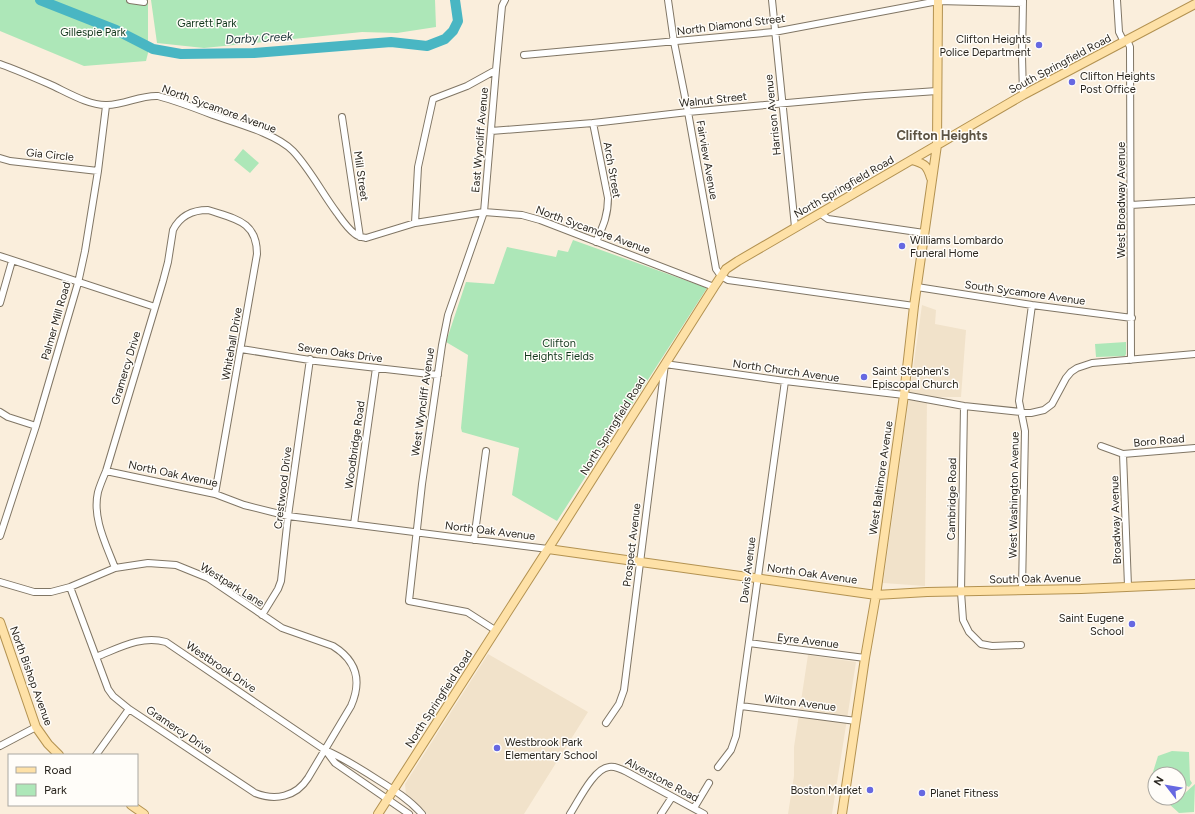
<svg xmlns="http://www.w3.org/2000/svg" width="1195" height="814" font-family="Figtree,sans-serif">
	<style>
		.built { fill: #f1e2ca }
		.green { fill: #ade7b8 }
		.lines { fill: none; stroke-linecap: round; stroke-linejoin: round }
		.river { stroke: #49b6c3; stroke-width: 10 }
		.minor-casing { stroke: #807665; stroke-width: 8 }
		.major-casing { stroke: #b39251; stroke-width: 10 }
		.minor { stroke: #fff; stroke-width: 6 }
		.major { stroke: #fee1a7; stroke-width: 8 }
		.poi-dot { fill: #6668e1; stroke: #fffdf9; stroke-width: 1.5 }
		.labels { text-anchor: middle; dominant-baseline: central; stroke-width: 3; stroke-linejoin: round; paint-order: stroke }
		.park-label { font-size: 11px; fill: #13371d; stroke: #fffdf9 }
		.street-label { font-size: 11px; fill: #29251e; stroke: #fffdf9 }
		.poi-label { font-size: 11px; fill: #29251e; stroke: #fffdf9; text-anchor: start }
		.water-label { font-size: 12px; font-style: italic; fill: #1c3538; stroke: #fffdf9 }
		.quarter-label { font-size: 13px; font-weight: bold; fill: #5d5444; stroke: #fffdf9 }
	</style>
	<rect width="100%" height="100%" fill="#faeedc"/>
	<path class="built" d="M922,305l14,5 -1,14 31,6 -5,67h-34l-2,189 -42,-3z
		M488,654l100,58 -64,102h-96l-22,-19 -1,-11z
		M808,655l48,7 -24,152h-44l6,-38v-29z"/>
	<path class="green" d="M0,0h148v53l-2,8 -62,5 -84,-35z
		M151,0h284l1,27 -39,6 -35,-1 -158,16 -47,-5z
		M243,149l16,14 -9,10 -16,-13z
		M573,240l134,48 -150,233 -45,-26 7,-47 -57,-16 -1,-4 7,-73 -22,-13 20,-60 28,2 13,-37 49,10 2,-7 10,2z
		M1126,342v12l-1,2 -29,1 -1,-13z
		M1172,751l17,1 1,28 2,3 -3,4 -4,-2 -6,2v-13h-24v4l-2,-6 5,-16z
		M1195,784l-1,28 -15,1 -11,-10 2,-5h9v-5h6z"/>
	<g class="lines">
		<path class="river" d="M40,0l76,30 37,19 28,5 73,-1 137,-11 36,4 18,-7 8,-8 5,-10 -3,-21"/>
		<g class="minor-casing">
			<path id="minor" d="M130,0l14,2
				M668,0l6,42 14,70 28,157 5,7 7,4 186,26
				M772,0l23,227
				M1117,0l2,32 5,10
				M1127,40l3,7 1,313
				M524,55l250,-23 164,-31 85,2
				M0,64c17,6 33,13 49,20 16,7 40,22 58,21 18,0 33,-10 51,-9 19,5 37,12 55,19 23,8 64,19 80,36 17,18 29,42 44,62 5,7 11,16 18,21 3,3 7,3 11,4l49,-15 69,-11 38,3 18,5 174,67
				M1023,95l-1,-39 1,-55
				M342,117l18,120
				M593,123l15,75c0,18 -5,28 -12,44
				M491,131l102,-8 95,-11 177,-16 72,-5
				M0,158l10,3 88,10
				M1131,205l64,-4
				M821,214l7,5 96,14
				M415,223l3,-56 15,-68 34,-13 29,-16 6,-64 3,-6
				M0,256l155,51
				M917,287l115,18 100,13
				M0,303l12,-42
				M241,349l75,12 122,14
				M964,406l-3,186 2,28 6,12 12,12 11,2 29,-1
				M0,412l8,5 28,9
				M1101,446l22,8 72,-6
				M1123,454l5,132
				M106,471l109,23 29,11 44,11 260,33
				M354,524l22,-156
				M0,536l36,-110 42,-143 7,-32 13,-80 8,-65
				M474,540l12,-89
				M115,568c-9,-24 -23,-50 -17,-76 2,-7 5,-14 8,-21l57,-190 5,-19 5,-32c7,-14 20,-20 35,-20 27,9 49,11 49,44l-42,240
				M0,582l34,10h17l19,-5 45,-19 33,-5 28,2 32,13 74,50 51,18c24,15 29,35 18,60l-43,72c-12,19 -33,23 -53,15l-126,-84 -16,-13 -5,-7 -38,-102
				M1022,590l3,-159 -6,-30 13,-96
				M262,615l16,-26 3,-8 7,-65 22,-157
				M495,630l-28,-18 -58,-11 13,-117 20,-139 6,-30 36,-103 12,-142
				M749,643l116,15
				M96,657c23,-9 45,-22 70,-15l159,108c19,8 36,19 53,30 16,10 32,20 44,34
				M741,706l115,15
				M606,723l13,-19 5,-14 41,-326 120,17 119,14 60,11 67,7 13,-3 8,-6 14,-26 5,-6 6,-4 15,-5 103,-9
				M0,746l36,-19
				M326,751l9,12 74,51
				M96,755l33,-46
				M718,767l13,-17 5,-14 49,-355
				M694,808l15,-25
				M570,814c8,-12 24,-46 39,-47 6,-1 12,2 18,5l77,42
				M661,814l11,-17"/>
		</g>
		<g class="major-casing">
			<path id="major" d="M912,160c13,4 15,5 19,18
				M548,549l328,46 51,-3 154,-3 114,-5
				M0,622l36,105 12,17 11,11
				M131,805l13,9
				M378,814l170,-265 166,-262 12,-18 12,-8 285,-166 172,-91
				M842,814l23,-156 11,-63 28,-200 10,-89 23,-161 1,-145"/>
		</g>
		<use href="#minor" class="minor"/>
		<use href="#major" class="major"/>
	</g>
	<g class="poi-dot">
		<circle cx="1039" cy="45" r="4"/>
		<circle cx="1072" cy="82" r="4"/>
		<circle cx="902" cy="246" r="4"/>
		<circle cx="864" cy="377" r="4"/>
		<circle cx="1132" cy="624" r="4"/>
		<circle cx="497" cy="748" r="4"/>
		<circle cx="870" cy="790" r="4"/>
		<circle cx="922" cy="793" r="4"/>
	</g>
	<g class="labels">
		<g class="park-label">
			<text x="207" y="23">Garrett Park</text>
			<text x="93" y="32">Gillespie Park</text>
			<text x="559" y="343">Clifton<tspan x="559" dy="13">Heights Fields</tspan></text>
		</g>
		<g class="street-label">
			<text transform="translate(731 25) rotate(-7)">North Diamond Street</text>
			<text transform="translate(1060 64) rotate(-28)">South Springfield Road</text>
			<text transform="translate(713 100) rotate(-6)">Walnut Street</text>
			<text transform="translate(219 109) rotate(20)">North Sycamore Avenue</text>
			<text transform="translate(773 115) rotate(-96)">Harrison Avenue</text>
			<text transform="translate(480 140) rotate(-85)">East Wyncliff Avenue</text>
			<text transform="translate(50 155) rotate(6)">Gia Circle</text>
			<text transform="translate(707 160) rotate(80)">Fairview Avenue</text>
			<text transform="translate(612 170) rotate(80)">Arch Street</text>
			<text transform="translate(361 176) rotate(82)">Mill Street</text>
			<text transform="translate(844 187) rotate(-30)">North Springfield Road</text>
			<text transform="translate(1121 200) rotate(-90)">West Broadway Avenue</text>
			<text transform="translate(593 230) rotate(20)">North Sycamore Avenue</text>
			<text transform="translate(1025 293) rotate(8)">South Sycamore Avenue</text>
			<text transform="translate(56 321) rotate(-74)">Palmer Mill Road</text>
			<text transform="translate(232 344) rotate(-80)">Whitehall Drive</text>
			<text transform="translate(340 353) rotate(8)">Seven Oaks Drive</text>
			<text transform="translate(126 368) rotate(-73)">Gramercy Drive</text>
			<text transform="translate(786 371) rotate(8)">North Church Avenue</text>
			<text transform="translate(423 402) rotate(-82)">West Wyncliff Avenue</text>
			<text transform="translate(613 426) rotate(-58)">North Springfield Road</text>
			<text transform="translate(1159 441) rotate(-5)">Boro Road</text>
			<text transform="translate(355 445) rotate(-82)">Woodbridge Road</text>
			<text transform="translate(173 474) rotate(12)">North Oak Avenue</text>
			<text transform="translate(881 478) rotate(-82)">West Baltimore Avenue</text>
			<text transform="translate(283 488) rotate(-83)">Crestwood Drive</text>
			<text transform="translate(1014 495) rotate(-89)">West Washington Avenue</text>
			<text transform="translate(952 499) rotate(-89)">Cambridge Road</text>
			<text transform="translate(1116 520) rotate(-92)">Broadway Avenue</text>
			<text transform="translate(490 531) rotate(7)">North Oak Avenue</text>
			<text transform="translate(632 545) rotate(-83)">Prospect Avenue</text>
			<text transform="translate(748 570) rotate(-83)">Davis Avenue</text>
			<text transform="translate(812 574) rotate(8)">North Oak Avenue</text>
			<text transform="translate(1035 579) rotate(-1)">South Oak Avenue</text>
			<text transform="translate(232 585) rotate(32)">Westpark Lane</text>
			<text transform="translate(808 641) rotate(7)">Eyre Avenue</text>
			<text transform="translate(221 667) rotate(34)">Westbrook Drive</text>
			<text transform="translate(31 676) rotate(70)">North Bishop Avenue</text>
			<text transform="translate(439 699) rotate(-57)">North Springfield Road</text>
			<text transform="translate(800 703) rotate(7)">Wilton Avenue</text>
			<text transform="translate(179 730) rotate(34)">Gramercy Drive</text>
			<text transform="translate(662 780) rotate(28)">Alverstone Road</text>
		</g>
		<g class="poi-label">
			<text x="1031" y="39" text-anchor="end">Clifton Heights<tspan x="1031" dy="13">Police Department</tspan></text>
			<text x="1080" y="76">Clifton Heights<tspan x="1080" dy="13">Post Office</tspan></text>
			<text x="910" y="240">Williams Lombardo<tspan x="910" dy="13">Funeral Home</tspan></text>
			<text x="872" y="371">Saint Stephen's<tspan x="872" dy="13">Episcopal Church</tspan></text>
			<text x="1124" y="618" text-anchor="end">Saint Eugene<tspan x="1124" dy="13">School</tspan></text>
			<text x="505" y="742">Westbrook Park<tspan x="505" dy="13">Elementary School</tspan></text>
			<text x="862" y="790" text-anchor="end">Boston Market</text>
			<text x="930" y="793">Planet Fitness</text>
		</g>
		<g class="water-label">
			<text transform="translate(259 38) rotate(-3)">Darby Creek</text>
		</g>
		<g class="quarter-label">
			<text x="942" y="135">Clifton Heights</text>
		</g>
	</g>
	<rect x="8" y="754" width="130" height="52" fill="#fffdf9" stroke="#a9a7a1"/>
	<rect x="16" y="767" width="20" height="6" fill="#fee1a7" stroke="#a9a7a1"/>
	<text x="44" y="774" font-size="12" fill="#29251e">Road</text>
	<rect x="16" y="784" width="20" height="12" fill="#ade7b8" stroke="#a9a7a1"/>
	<text x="44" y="794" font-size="12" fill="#29251e">Park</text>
	<g transform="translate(1167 786) rotate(301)"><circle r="19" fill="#fffdf9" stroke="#a9a7a1"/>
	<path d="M0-3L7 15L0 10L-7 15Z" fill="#6668e1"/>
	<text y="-6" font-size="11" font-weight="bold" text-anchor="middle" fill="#29251e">N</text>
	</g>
</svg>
